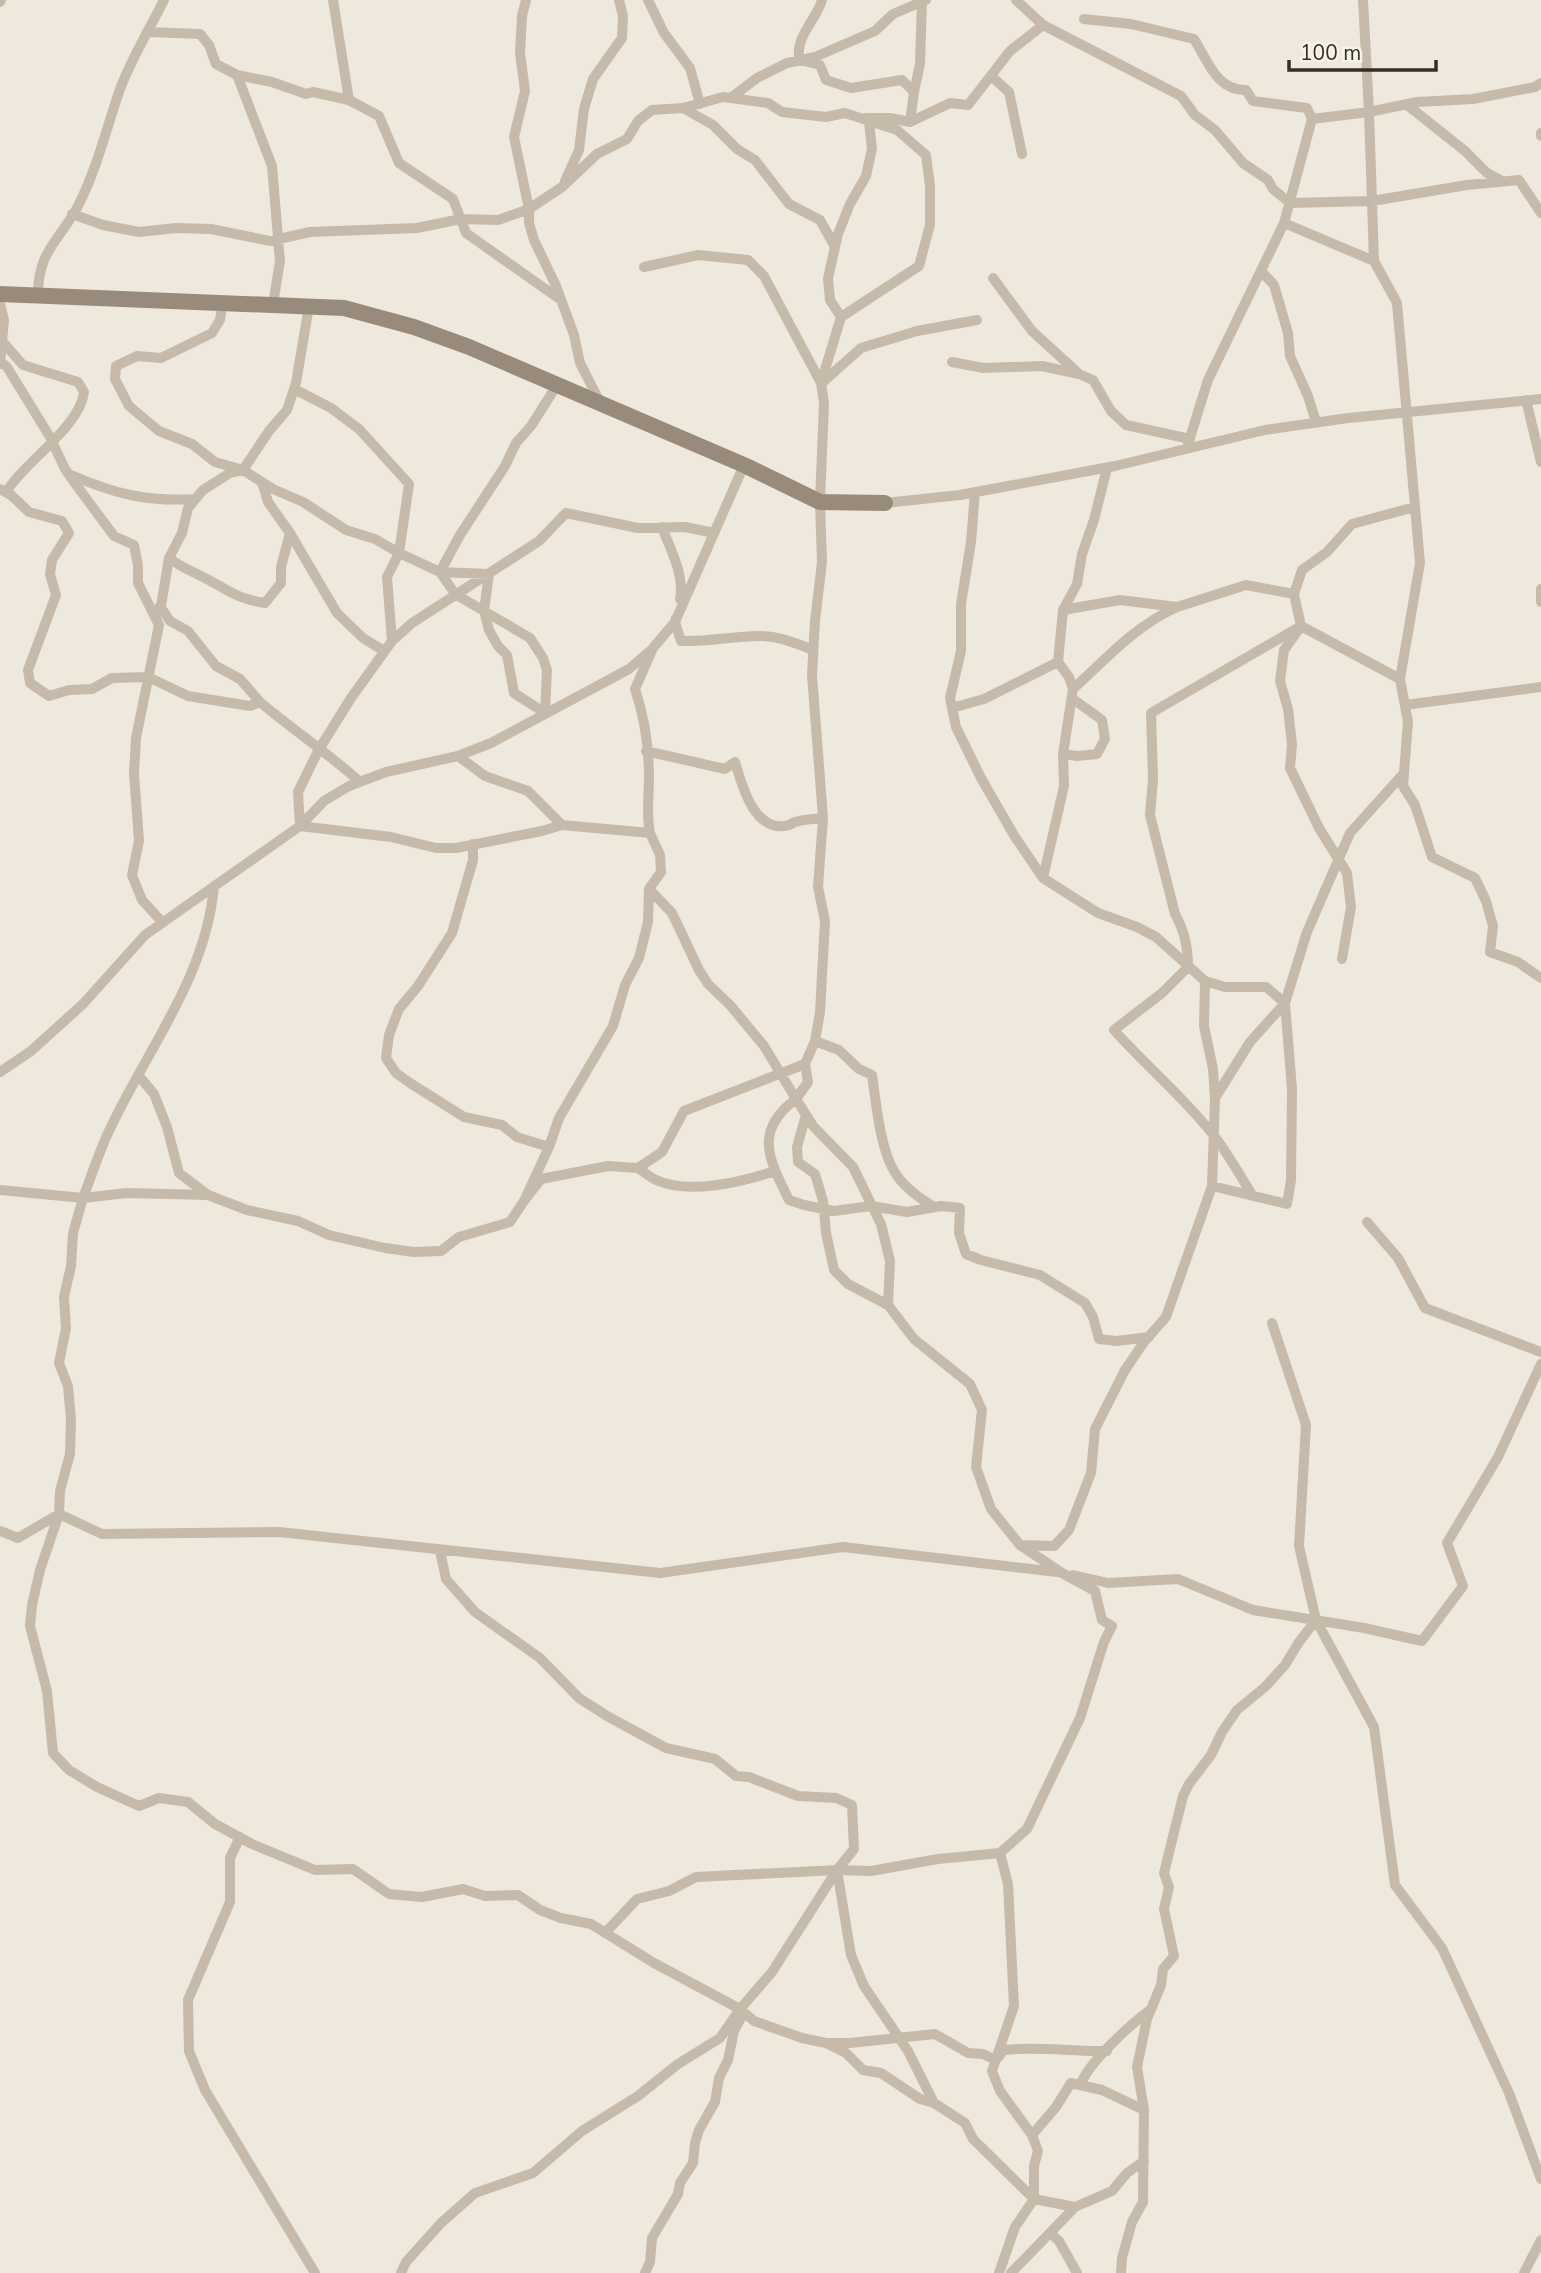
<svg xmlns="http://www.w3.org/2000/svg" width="1541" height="2273" font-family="'Nunito Sans',sans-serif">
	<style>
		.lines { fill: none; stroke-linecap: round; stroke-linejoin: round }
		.minor { stroke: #c6bbaa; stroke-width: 10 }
		.secondary { stroke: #998b7c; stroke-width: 16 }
	</style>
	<rect width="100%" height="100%" fill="#efe9dd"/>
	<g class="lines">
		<path class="minor" d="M333,0l16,100
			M648,0l16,33 26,35 10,36
			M822,0c-5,19 -29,39 -22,60l20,5 6,15 25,8 51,-8 12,12 -4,30 40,-19 18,2 42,-54 33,-26
			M1016,0l27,25 138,71 14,19 20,15 28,33 25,17 5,9 17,14 82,-2 95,-16 52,-5 22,33
			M0,2l1,-2
			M1084,19l47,5 63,15c13,20 22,52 52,51l7,11 54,7 5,11
			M148,32l52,2 9,11 7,19 21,11 35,7 34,12 7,-2 36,8 30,16 20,47 54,36 13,34 95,67
			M237,75l35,91 8,95 -7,43
			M991,76l18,16 13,62
			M914,92l6,-28 2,-64
			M732,97l25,-19 30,-15 28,-6 60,-26 18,-17 33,-14
			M1406,104l59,47 22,22 15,8
			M683,108l30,17 24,24 18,11 34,44 31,16 15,27
			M866,118h24l20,4
			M1541,133v3
			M565,181l14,-31 5,-41 9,-30 29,-41 1,-22 -4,-16
			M72,214l31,11 36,7 37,-4 35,1 59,12 40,-9 107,-4 44,-9 37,1 31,-11 -15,-72 11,-46 -5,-38 2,-37 4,-16
			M1374,261l-5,-149 48,-10 56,-3 62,-12 6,-4
			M1261,271l13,14 14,48 2,23 18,40 8,26
			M993,278l39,53 45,41
			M38,295c0,-46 23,-55 41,-91 18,-36 27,-74 40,-112 11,-31 30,-62 45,-92
			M223,302l-3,18 -8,13 -51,25 -24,-2 -21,10 -1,13 14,27 30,25 33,13 23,18 28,8 30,19 30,13 43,28 29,9 24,14 41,19 15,22 75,44 13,20 4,12 -2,43 -31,-20 -7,-38 -9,-9 -9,-16 -5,-19 5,-37 -49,-2 20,-37 45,-69 11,-23 15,-17 26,-41
			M0,304l4,16 -4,44
			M841,317l-11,-17 -2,-22 10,-44 12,-30 16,-28 6,-27 -3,-27
			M2,341l21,24 55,17 6,10c-4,35 -59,69 -78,100
			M0,361l7,6 43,70 15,32 12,17 37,50 20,9 4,20v18l21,42 -23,113 -2,36 5,67 -7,34 10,25 20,22
			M952,362l31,6 59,-2 37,8 14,6 18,31 15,14 64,14
			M823,382l38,-34 56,-17 60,-11
			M294,389l37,19 28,21 50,55 -10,69 -12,24 5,64
			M1526,400l15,62
			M601,404l-21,-41 -6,-28 -18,-49 -22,-46 -5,-17v-14l33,-22 35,-33 30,-15 11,-18 14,-11 31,-2 40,-11 45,6 14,9 44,5 19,-4 52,17 29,25 4,31v39l-11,41 -78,51 -20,66
			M1188,444l20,-64 76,-157
			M71,475c44,19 76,27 124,24
			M262,482l6,20 22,31 47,80 26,25 21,13
			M0,489l11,6 18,17 33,9 7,12 -17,27 -2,14 6,21 -28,75 2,13 19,13 20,-6 23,-1 20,-11 36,-1 40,19 62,10 10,-4 -20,-23 -24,-13 -28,-35 -18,-10 -10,-15
			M975,492l-4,50 -10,62v47l-11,47 6,29 25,51 34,59 28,41 55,35 39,14 19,10 49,44 20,6h41l19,16 -35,39 -35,56 -3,88
			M885,503l75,-8 155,-29 150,-36 83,-12 193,-19
			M662,527c8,22 23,48 18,72
			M169,558c12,9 22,13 34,19 26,13 31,21 62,26l16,-20v-16l9,-34
			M1541,589v13
			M1294,594l7,32 -17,24 -4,31 8,28 4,36 -2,23 29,60 28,45 4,34 -9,52
			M1063,610l14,-26 5,-30 12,-34 13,-52
			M160,612l9,-54 13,-25 6,-25 15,-18 27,-17 13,-3 26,-39 18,-21 9,-27 13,-77
			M676,618l-1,4 6,19c27,1 52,-5 78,-5 19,0 37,7 54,14
			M650,651l-21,18 -138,74 -33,13 -72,16 -37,14 -25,15 -24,25 -2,-34 20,-41 33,-53 41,-57 20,-18 127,-82 27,-28 72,15 47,-1 29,6
			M1073,689c34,-31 62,-63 104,-82
			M260,702c33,28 68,51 100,80
			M1405,705l136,-18
			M952,708l32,-9 74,-37
			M646,751l79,18 10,-7c7,23 18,68 50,64 4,0 7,-3 10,-4 9,-3 19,-3 28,-4
			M1063,754l14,2 20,-2 8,-15 -3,-19 -29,-21
			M458,756l27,20 43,15 34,34
			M1404,773l-1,13 12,19 17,52 43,21 11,23 7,25 -3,26 28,10 23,16
			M650,833l10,22 1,17 -12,17 -1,33 -9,36 -14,27 -12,41 -54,92 -10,29 -25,54 17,-22 67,-13 30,2 24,-16 22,-41 121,-47
			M473,844v16l-21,73 -34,53 -19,23 -10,26 -3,23 10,15 14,10 54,34 38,8 15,12 32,10
			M1043,878l21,-92 -1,-32 10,-65 -4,-12 -11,-15 5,-52 57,-10 57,7 69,-22 48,9 8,-24 25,-18 25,-28 63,-17
			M649,889l23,24 27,57 9,14 22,21 34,41 32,53c-43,32 -27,60 -7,101l15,5 30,6 37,-5 36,6 34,-6 19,2 -1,25 7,21 15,6 59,15 45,28 8,14 6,22 18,2 32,-4
			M1205,981l-1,45 9,43 2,29
			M815,1041l24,9 20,19 13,6c4,27 8,73 22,96 9,16 25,27 40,36
			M0,1072l31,-21 52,-47 62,-69 155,-109 91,11 45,11h20l86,-17 20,-6 88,8c-4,-18 -1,-37 -1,-56 0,-28 -5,-61 -14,-88l18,-41 22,-26 69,-157
			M139,1076l15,18 13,33 12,46 29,22 -81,-2 -44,5 -10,35 -2,33 -7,31 2,31 -7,35 9,23 3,34 -1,34 -10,37 -1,23 -19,56 -8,35 -2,21 17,65 6,62 16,17 28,17 42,19 20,-8 29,4 27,22 37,20 63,26 38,-1 36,25 33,3 41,-8 22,7 33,-1 22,15 21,8 30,6 63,39 86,46 14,12 48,17 24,5 20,10 17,17 18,3 39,26 14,4 31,20 8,16 61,60 41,8
			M806,1115l-9,32 1,15 17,12 8,27 3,32 8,37 14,14 40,21
			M638,1168c6,4 12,9 18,12 33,15 86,2 119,-9
			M0,1190l83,8c9,-23 16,-47 27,-69 38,-81 96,-152 104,-243
			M208,1195l39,15 51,11 31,14 56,13 29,4 27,-1 18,-14 51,-15 14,-21
			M1253,1196c-13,-20 -24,-41 -38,-59 -30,-39 -68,-70 -101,-107l48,-37 26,-26c0,-20 -3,-36 -13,-53l-25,-99 3,-36 -2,-66 150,-87 99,53
			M1367,1222l31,36 27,50 116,44
			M1272,1323l34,102 -7,121 17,74 58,107 21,158 47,63 67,145 32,86
			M0,1531l18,7 41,-24 43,20 177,-2 381,41 183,-26 214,25
			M1022,1545l32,1 15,-16 22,-57 4,-44 30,-59 19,-28 22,-25 46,-131 75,18 4,-24 1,-91 -7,-86 22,-71 43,-99 54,-60 4,-51 -8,-43 20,-116 -23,-260 -23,-42 -90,-38 28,-104 57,-7 -6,-112
			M440,1551l6,28 29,33 65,46 39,40 28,18 59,32 49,11 21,17 13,1 49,19 38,2 16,7 2,44 -17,21 -141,7 -27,14 -32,8 -32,34
			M1073,1575l35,8 70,-4 75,31 111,18 58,13 41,-55 -16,-43 51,-86 43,-93
			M240,1837l-10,21v44l-42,98 1,51 16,39 15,25 95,158
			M1000,1853l8,31 6,122 -22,65 8,20 32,44
			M837,1870l14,85 13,31 44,65 26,52
			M829,2043h21l85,-9 33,19 15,1 13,6 8,-10c34,-4 68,2 103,1
			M1081,2084c7,-21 50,-60 69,-74
			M1050,2233l9,8 18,32
			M401,2273l5,-11 35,-39 34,-30 58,-20 49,-42 56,-35 40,-32 42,-26 20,-29 32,-37 65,-102 34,1 67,-12 62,-6 27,-24 53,-111 24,-76 8,-16 -10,-6 -7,-29 -33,-18 -42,-28 -29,-36 -15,-42 6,-57 -12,-26 -56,-45 -26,-34 2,-44 -9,-37 -28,-57 -40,-41 -17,-27 12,-17 -3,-18 10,-23 5,-29 5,-91 -7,-34 5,-69 -11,-143 3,-54 7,-59 -2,-60 4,-99 -3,-20 -57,-107 -16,-16 -50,-5 -54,12
			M645,2273l5,-11 2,-24 26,-44 2,-11 13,-20 2,-20 4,-13 16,-28 4,-24 9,-18 6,-29 7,-13
			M999,2273l16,-46 19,-28v-33l4,-15 -6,-16 24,-28 15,-24 31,7 42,20
			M1011,2273l64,-66 37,-16 15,-18 17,-12
			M1121,2273l1,-15 10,-36 11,-20 1,-92 -7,-43 10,-48 14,-34 2,-16 11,-13 -10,-47 5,-22 -5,-14 19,-77 6,-12 22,-29 11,-23 15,-22 28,-23 20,-22 14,-23 17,-22
			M1524,2273l17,-33"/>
		<path class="secondary" d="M0,294l344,14 70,19 55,20 275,118 76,37 65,1"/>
	</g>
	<path d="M1289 60v10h147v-10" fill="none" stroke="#342e29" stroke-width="3.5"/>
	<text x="1300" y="60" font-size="21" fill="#342e29" stroke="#f7f3e8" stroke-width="5" paint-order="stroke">100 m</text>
</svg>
